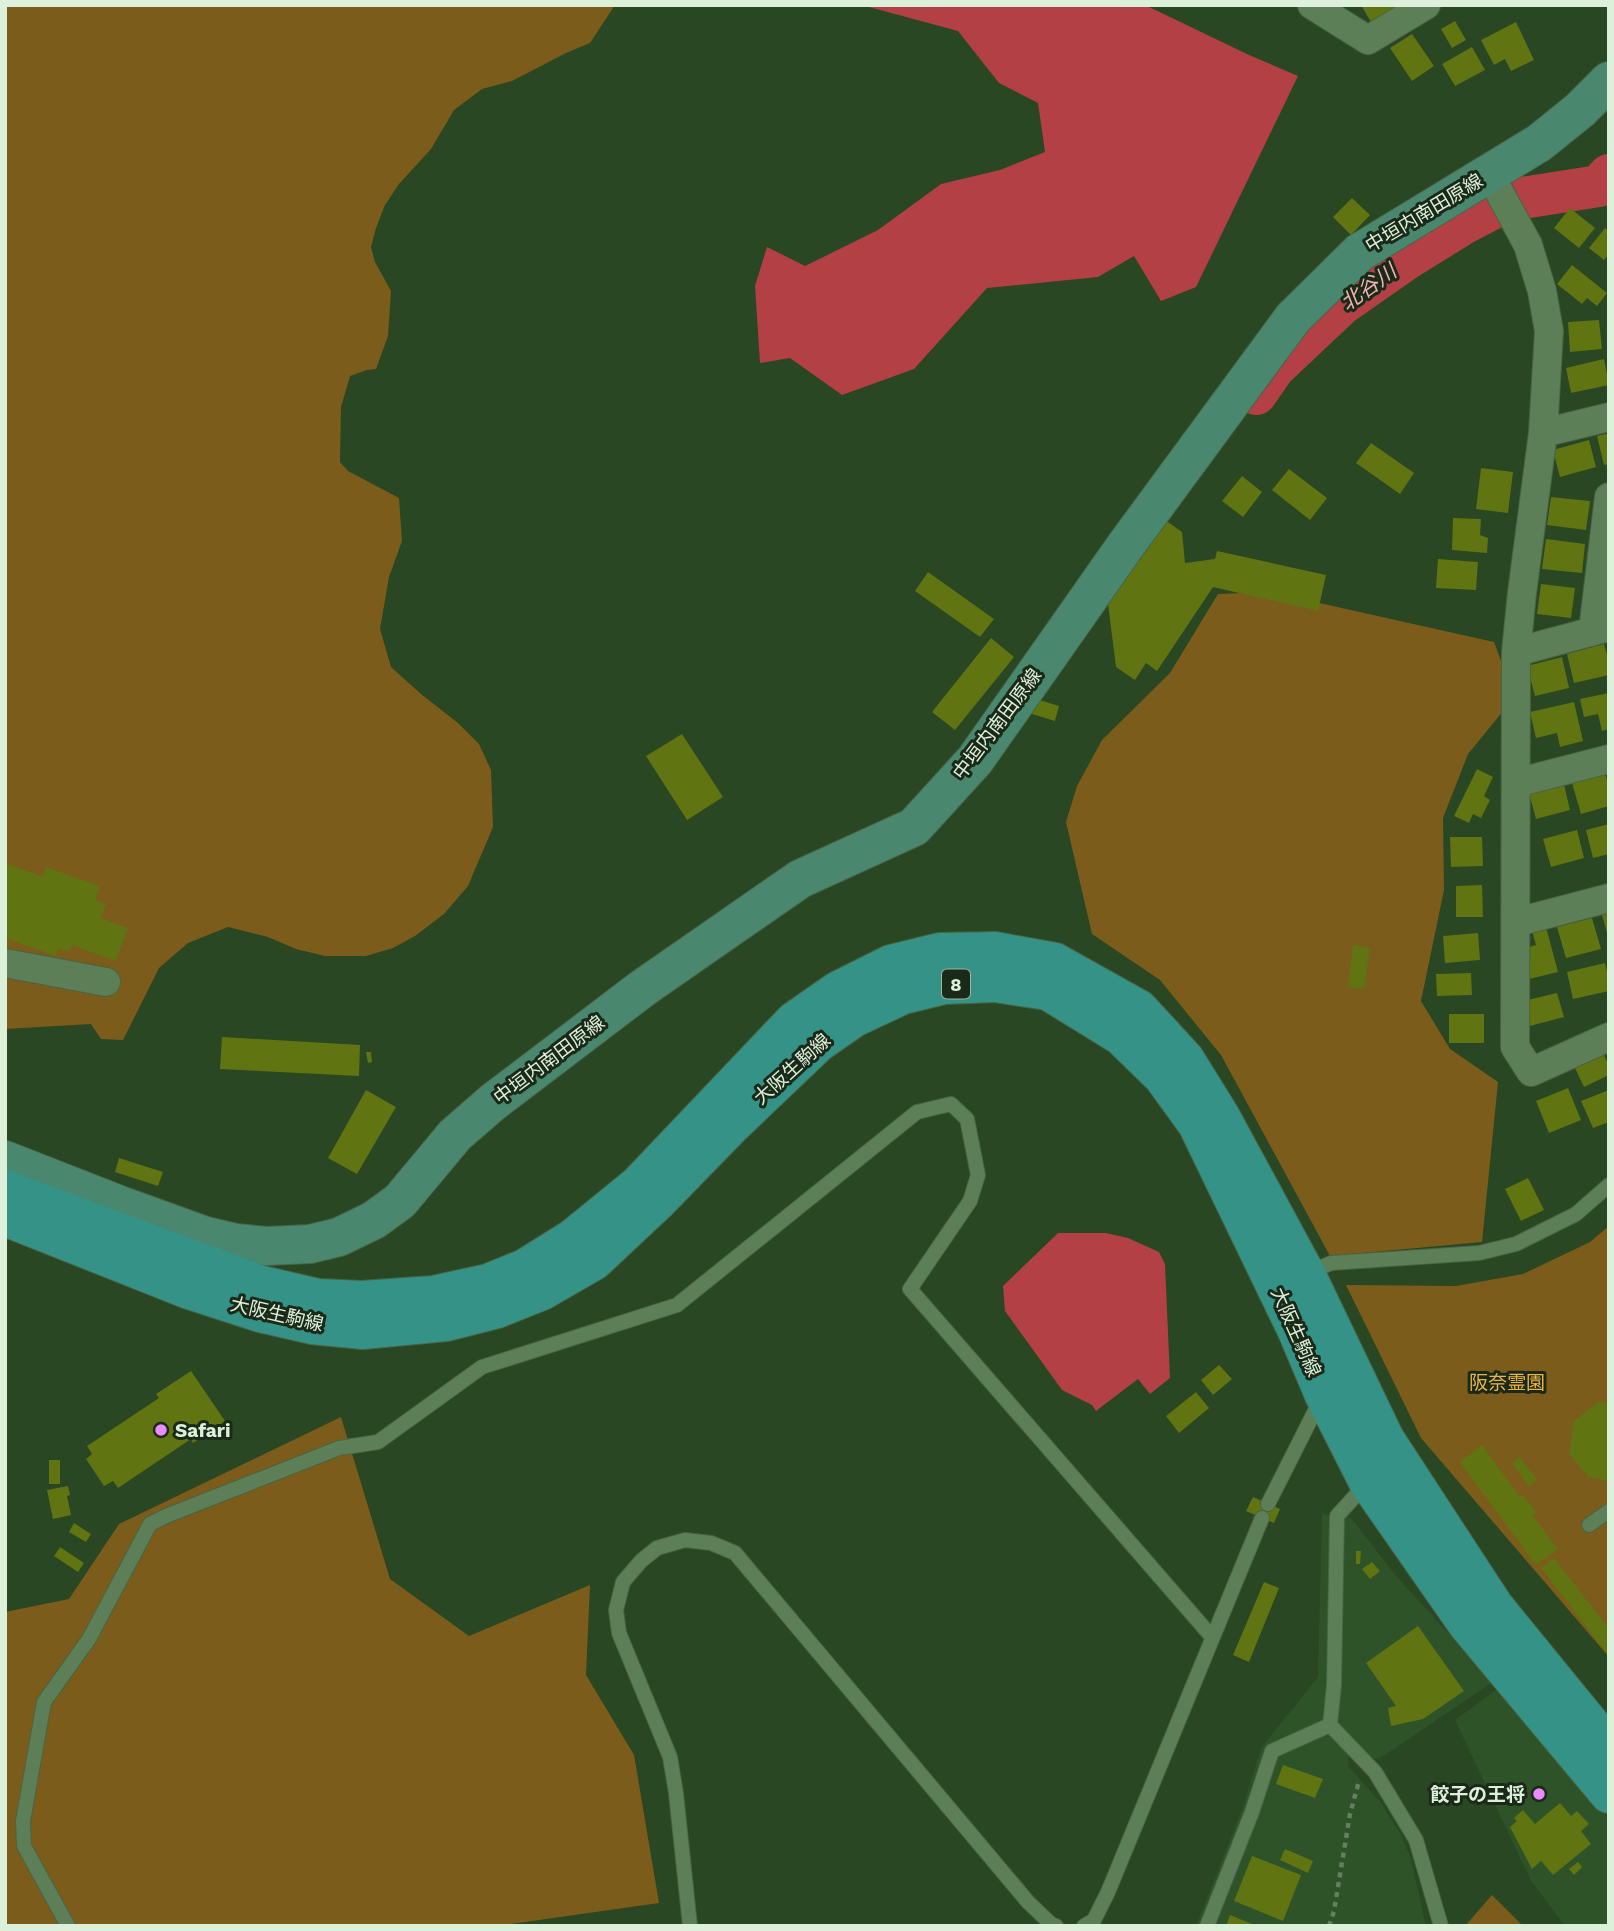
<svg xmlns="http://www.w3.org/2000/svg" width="1614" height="1931" font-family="'Work Sans','Noto Sans JP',sans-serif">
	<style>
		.built { fill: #2e5328 }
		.green { fill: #7c5c1a }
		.water { fill: #b24045 }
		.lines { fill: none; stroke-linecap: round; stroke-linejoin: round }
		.river { stroke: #b24045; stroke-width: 42 }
		.building { fill: #607411 }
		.lane-casing { stroke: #486444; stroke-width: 16 }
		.street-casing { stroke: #486444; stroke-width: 30 }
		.secondary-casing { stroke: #486444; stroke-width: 40 }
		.primary-casing { stroke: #486444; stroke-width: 40 }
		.path { stroke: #647f5f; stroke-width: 4.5; stroke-dasharray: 5 5; stroke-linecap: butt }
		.lane { stroke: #5d7f58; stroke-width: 14 }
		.street { stroke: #5d7f58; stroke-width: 28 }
		.secondary { stroke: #49886f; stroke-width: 38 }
		.primary { stroke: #359286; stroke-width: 38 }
		.poi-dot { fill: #ea8dfc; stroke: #1b2919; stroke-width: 2.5 }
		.labels { text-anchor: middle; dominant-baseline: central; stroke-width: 6; stroke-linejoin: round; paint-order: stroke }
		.shield { fill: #1b2919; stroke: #a3b4a0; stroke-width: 2 }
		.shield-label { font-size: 18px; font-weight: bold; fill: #ddf0da }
		.street-label { font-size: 19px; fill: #ddf0da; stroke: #1b2919 }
		.park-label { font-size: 19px; fill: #eeb542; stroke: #1b2919 }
		.poi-label { font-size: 19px; font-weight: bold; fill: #ddf0da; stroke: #1b2919; text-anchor: start }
		.water-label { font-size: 21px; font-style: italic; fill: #f0b3b1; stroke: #1b2919 }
	</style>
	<rect width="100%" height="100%" fill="#284722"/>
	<path class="built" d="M1322,1514l29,4 47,60 95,104 -114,77 -30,-3 -1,10 34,38 19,31 10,24 15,67h-230l47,-119 18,-59 57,-71z
		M1499,1688l110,130v108h-44l-34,-45 -76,-161z"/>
	<path class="green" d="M5,5h610l-25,38 -24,10 -54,28 -30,8 -28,21 -23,39 -32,35 -14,21 -9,23 -5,19 4,15 16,29 -3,45 -12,33 -9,1 -17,6 -9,31 -1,55 8,9 51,27 3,43 -13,36 -9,52 11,38 30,27 37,29 21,21 12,26 2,57 -25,59 -24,28 -29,22 -22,12 -27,8h-41l-29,-7 -28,-12 -40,-10 -40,16 -29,25 -36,72 -22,-1 -10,-15 -86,5z
		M1270,592l224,50 12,32 -2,36 -36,44 -25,64 1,72 -23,111 29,48 48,33 -16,160 -152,14 -109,-201 -61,-75 -68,-46 -26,-112 11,-36 25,-46 68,-67 48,-79z
		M1609,1226v431l-188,-219 -75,-153 110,1 67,-12 67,-32z
		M341,1417l49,162 79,57 121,-51 -4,90 48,80 25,148 -148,21 -1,2h-505v-314l64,-13 50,-75z
		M1492,1895l31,31h-58z"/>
	<path class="water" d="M867,5h278l102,49 51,22 -102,211 -35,14 -27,-45 -36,21 -111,11 -73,81 -72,26 -52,-37 -30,5 -5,-77 12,-39 38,19 73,-36 63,-46 59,-14 45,-18 -7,-49 -39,-20 -41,-52 -89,-24z
		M1058,1233h48l22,5 31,14 6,12 5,114 -20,16 -12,-15 -42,32 -4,-6 -30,-15 -57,-79 -2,-25z"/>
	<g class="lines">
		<path class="river" d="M1256,394l18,-26 68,-64 63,-44 58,-36 46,-24 90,-14 10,-11"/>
	</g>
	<path class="building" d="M1361,5h37l-27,17z
		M1455,21l11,19 -14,8 -11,-19z
		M1516,22l18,38 -23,11 -6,-12 -11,6 -13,-25z
		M1412,34l22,32 -22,15 -22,-33z
		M1472,47l13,23 -30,16 -13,-22z
		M1352,198l18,17 -19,20 -18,-18z
		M1570,208l25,20 -16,20 -25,-20z
		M1605,228l4,3v23l-5,6 -15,-12z
		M1572,265l35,28 -10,13 -10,-8 -5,6 -25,-20z
		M1599,320l3,29 -32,3 -2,-30z
		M1604,359l5,26 -38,8 -5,-25z
		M1609,433v31l-5,1 -7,-29z
		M1589,440l7,27 -36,10 -7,-27z
		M1371,443l43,30 -14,21 -44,-31z
		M1481,468l32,4 -5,41 -32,-4z
		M1289,469l38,29 -17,22 -38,-30z
		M1242,476l20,16 -19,25 -21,-16z
		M1551,497l39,4 -4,29 -39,-5z
		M1453,518l28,1 -1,16 8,3 -1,15 -35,-3z
		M1165,520l17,12 3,31 30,-4 2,-8 109,24 -8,36 -105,-24 -56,84 -11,-8 -11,17 -19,-13 -8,-63z
		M1546,539l39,5 -3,29 -40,-4z
		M1438,559l40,3 -2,28 -40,-2z
		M928,572l66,47 -14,18 -65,-46z
		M1541,584l34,4 -4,30 -34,-4z
		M991,638l23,19 -59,73 -23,-18z
		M1604,644l5,19v12l-35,8 -7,-29z
		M1562,657l7,31 -34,8 -8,-30z
		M1609,693v36l-7,2 -4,-17 -14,3 -4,-18z
		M1036,699l23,7 -4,15 -23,-7z
		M1574,702l9,39 -23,6 -3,-14 -21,5 -6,-26z
		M682,734l41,63 -36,23 -41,-64z
		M1477,769l16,8 -9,19 6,4 -9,18 -8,-4 -4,9 -15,-7z
		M1605,773l4,14v19l-28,8 -9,-31z
		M1563,780l7,30 -34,9 -8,-30z
		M1609,824v30l-16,4 -7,-28z
		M1577,830l7,28 -33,9 -8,-28z
		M1450,837h32l1,29 -32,1z
		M5,863l38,14 3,-10 54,19 -5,14 11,4 -5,14 27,10 -12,33 -44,-16 -3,7 -11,-4 -2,8 -51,-18z
		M1482,885l1,32h-27v-31z
		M1609,913v23h-1l-6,-21z
		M1592,918l9,31 -35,9 -9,-31z
		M1546,927l12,45 -29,7 -8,-30 15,-4 -4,-14z
		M1478,933l2,27 -35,3 -2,-27z
		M1353,945l17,3 -6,41 -16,-2z
		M1605,963l4,17v11l-36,8 -6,-27z
		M1471,973l1,22 -35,1 -1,-22z
		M1557,993l7,24 -34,9 -7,-25z
		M1449,1014h35v29h-35z
		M222,1037l138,8 -1,31 -139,-7z
		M366,1052h5l1,10 -4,1z
		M1603,1053l6,13v9l-25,12 -10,-21z
		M1568,1088l13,32 -32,13 -13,-32z
		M366,1090l30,17 -39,67 -29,-16z
		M1609,1090v32l-16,6 -12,-27z
		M119,1158l44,14 -5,14 -43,-14z
		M1528,1178l16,32 -23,11 -16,-32z
		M1219,1365l13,14 -19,16 -12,-15z
		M191,1371l34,50 -32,22 -2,-4 -73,49 -5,-7 -9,5 -18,-27 6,-5 -5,-8 72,-48 -3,-4z
		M1196,1392l13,16 -30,25 -13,-17z
		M1598,1402l11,1v78l-21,-4 -19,-24 5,-32z
		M1482,1445l38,52 3,-2 14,18 -4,3 25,33 -22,16 -76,-103z
		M1520,1457l17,23 -8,6 -17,-23z
		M49,1460h11v24h-11z
		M68,1486l2,9 -3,1 4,19 -18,4 -6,-29z
		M1253,1497l27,12 -6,14 -28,-12z
		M74,1523l17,11 -5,8 -17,-10z
		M60,1547l24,16 -6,9 -24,-16z
		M1356,1551h5l-1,13h-4z
		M1554,1558l55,71v21l-3,2 -65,-84z
		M1372,1562l8,9 -10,8 -8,-10z
		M1264,1582l15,6 -30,74 -16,-7z
		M1418,1626l46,65 -41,28 -32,7 -3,-18 8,-2 -30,-43z
		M1283,1765l40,14 -8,19 -39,-14z
		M1560,1803l11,13 6,-5 12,13 -8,7 10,13 -38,31 -12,-14 -9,8 -22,-42 7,-6 -3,-3 9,-8 12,14z
		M1285,1849l28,12 -5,12 -28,-13z
		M1252,1856l49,19 -18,46 -49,-20z
		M1578,1862l4,5 -8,8 -5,-6z
		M1230,1915l27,11h-31z"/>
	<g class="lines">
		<g class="lane-casing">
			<path id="lane" d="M1306,1274l25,-11 148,-10 37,-9 60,-30 33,-29
				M1367,1483l-30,33 -3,169 -4,40 45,47 41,68 25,86
				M1268,1504l53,-105
				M1589,1525l20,-14
				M68,1926l-44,-80 -1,-25 21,-119 45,-63 61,-115 16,-8 173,-68 39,-6 104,-75 195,-62 240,-193 34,-8 16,15 11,56 -8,26 -60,88 302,348
				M690,1926l-14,-133 -6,-36 -51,-124 -3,-23 7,-28 18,-21 16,-13 28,-8 26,3 24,10 293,349 23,22 5,2
				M1084,1926l10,-6 14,-28 154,-374
				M1207,1926l45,-114 20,-61 58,-26"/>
		</g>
		<g class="street-casing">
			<path id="street" d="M1312,5l56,35 58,-35
				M1489,173l39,72 14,46 7,40 -6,102 -21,160 -6,59 -1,395 16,25 78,-35
				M1543,433l66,-16
				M1593,631l16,-134
				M1516,652l93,-25
				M1516,783l93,-24
				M1517,922l92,-24
				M5,963l101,19"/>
		</g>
		<g class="secondary-casing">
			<path id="secondary" d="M5,1160l115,45 86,31 30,7 31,3 43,-2 29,-7 35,-17 26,-19 55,-66 38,-33 150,-114 157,-109 114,-52 61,-67 151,-215 167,-227 67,-66 179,-109 41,-33 29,-29"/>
		</g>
		<g class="primary-casing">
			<path id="primary" d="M5,1189l257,96 56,13 44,2 71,-5 55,-12 37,-15 48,-30 65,-53 156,-164 43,-30 54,-27 49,-12 55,-1 60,11 84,47 46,50 36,58 85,157 79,165 109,167 115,141
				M5,1217l184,73 71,23 52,12 51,5 83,-8 51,-13 45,-18 52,-30 63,-59 74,-76 87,-83 36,-25 49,-23 41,-10 51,-2 53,8 73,45 42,41 34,47 100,207 27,64 44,87 99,142 142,170"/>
		</g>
		<path class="path" d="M1329,1926l5,-15 16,-97 9,-33"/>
		<use href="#lane" class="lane"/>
		<use href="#street" class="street"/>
		<use href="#secondary" class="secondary"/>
		<use href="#primary" class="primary"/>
	</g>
	<g class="poi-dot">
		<circle cx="161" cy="1430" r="7"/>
		<circle cx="1539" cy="1794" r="7"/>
	</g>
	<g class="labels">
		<rect class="shield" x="942" y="969.5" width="28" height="29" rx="5"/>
		<g class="shield-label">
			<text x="956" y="984">8</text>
		</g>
		<g class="street-label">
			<text transform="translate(1424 213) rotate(-31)">中垣内南田原線</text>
			<text transform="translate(997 724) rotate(-53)">中垣内南田原線</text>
			<text transform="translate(549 1060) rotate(-37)">中垣内南田原線</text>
			<text transform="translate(792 1069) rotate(-42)">大阪生駒線</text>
			<text transform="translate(277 1314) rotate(13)">大阪生駒線</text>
			<text transform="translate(1296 1332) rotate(66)">大阪生駒線</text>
		</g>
		<g class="park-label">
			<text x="1507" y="1382">阪奈霊園</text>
		</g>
		<g class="poi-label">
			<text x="175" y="1430">Safari</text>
			<text x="1525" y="1794" text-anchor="end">餃子の王将</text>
		</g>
		<g class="water-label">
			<text transform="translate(1368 287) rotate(-36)">北谷川</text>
		</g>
	</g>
	<rect width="1614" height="1931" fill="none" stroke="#ddf0da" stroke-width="14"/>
</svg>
